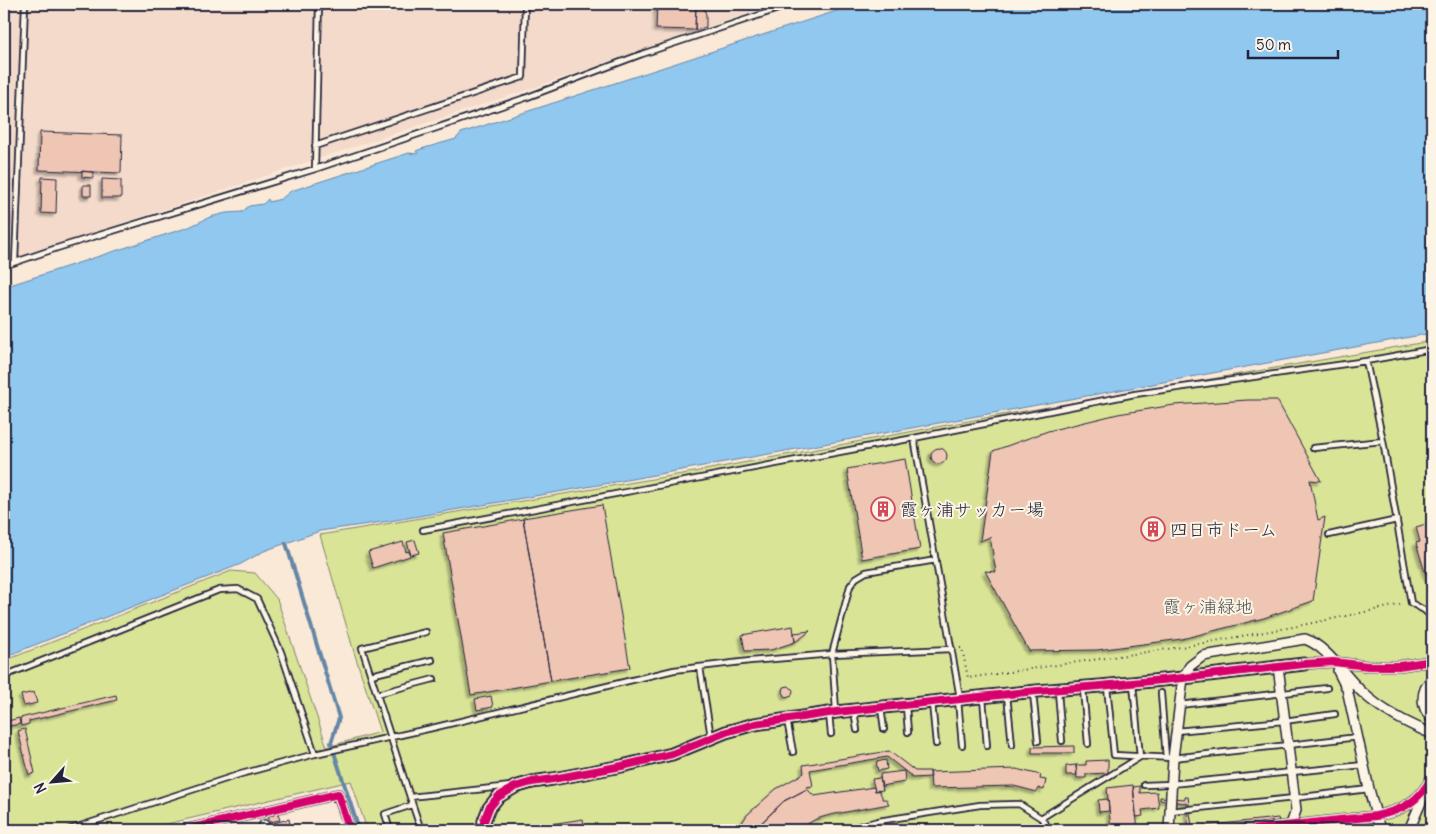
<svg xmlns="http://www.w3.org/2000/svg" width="1436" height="834" font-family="Delius,'Klee One',sans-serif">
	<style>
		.built { fill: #f3daca }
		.green { fill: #d9e497; stroke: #7e8369 }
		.water { fill: #90c8ef; stroke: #6486a7 }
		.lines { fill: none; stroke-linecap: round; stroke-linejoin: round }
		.stream { stroke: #6486a7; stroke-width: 4 }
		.building { fill: #efc5b4; stroke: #22223b; filter: url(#shadow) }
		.service-casing { stroke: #22223b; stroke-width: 8 }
		.minor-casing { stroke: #22223b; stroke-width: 12 }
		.tertiary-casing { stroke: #22223b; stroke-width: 15 }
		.path { stroke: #22223b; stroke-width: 2; stroke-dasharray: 1 4; stroke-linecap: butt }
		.service { stroke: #fcf5e5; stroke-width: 4.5 }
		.minor { stroke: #fcf5e5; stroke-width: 9 }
		.tertiary { stroke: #fcf5e5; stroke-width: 11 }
		.cycleway-casing { stroke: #fcf5e5; stroke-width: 11 }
		.cycleway { stroke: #d6006c; stroke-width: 8 }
		.labels { text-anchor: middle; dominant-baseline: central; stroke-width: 4; stroke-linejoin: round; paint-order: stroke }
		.poi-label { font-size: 18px; fill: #22223b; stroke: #fcf5e5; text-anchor: start }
		.park-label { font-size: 18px; fill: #505252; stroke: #fcf5e5 }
	</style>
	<defs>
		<filter id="shadow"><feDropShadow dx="-3" dy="3" stdDeviation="1" flood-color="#0004"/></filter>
	</defs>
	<rect width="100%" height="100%" fill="#fbe9d8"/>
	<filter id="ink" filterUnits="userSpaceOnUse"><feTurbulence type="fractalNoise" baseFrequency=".02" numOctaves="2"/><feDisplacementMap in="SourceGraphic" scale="10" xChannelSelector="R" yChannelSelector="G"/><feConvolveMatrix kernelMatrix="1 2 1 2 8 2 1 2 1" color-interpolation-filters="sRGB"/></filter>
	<g filter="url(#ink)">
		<path class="built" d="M4,4h770l-244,85 -526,173z"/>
		<path class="green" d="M1432,341v489h-1065l-16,-49 -193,45 -9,4h-145v-169l227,-90 24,2 22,26 50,148 53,-15 -26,-80 -34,-117 374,-63 296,-55z"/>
		<path class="water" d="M858,4h574v329l-822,150 -220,38 -70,10 -56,20 -23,13 -237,93v-370l185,-60 21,-10 16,-4 16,-1 7,-6 14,-2 5,-5 1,3 12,-3 10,-8 118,-38 9,1 -2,-3 5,-2 35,-10 5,-6z"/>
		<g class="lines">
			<path class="stream" d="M286,543l53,175 -8,25 28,87"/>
		</g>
		<path class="building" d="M657,4h39l-1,26 -39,-1z
			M696,4h6l4,10v13l-11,3z
			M40,132l82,3 -1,38 -82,-3z
			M82,171l11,1v6l-11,-1z
			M42,177l15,1 -1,36 -15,-1z
			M102,179l19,1v18h-19z
			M83,185h8v11h-8z
			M4,214h6v11l-4,3h-2z
			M1248,400h29l44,81 -11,-1 8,40 7,-3 -12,84 -49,17 -82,21 -85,11 -68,1 -44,-80 11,1 -6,-35 -10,4 13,-90 55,-20 70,-17 56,-9z
			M931 456a8 8 0 1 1 16 0a8 8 0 1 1-16 0Z
			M905,459l15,90 -58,10 -15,-90z
			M602,505l28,163 -79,13 -28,-163z
			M523,519l28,162 -80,14 -28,-162z
			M1426,524l5,15h1v24l-5,1 1,3 4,-1v21l-7,-15 -9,-29 4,-1 -4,-15z
			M415,540l4,13 -8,2 -4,-13z
			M403,542l3,10 3,-1 1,5 -37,12 -5,-16z
			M793,626l2,16 -24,8 -26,1 -3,-16z
			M810,631l-9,7 -6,4 -1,-9z
			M789,686l4,4 -1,5 -6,2 -3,-5 1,-5z
			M34,692l3,11 -13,3 -3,-11z
			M116,695l1,5 -88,21v3l-8,2 -1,-8z
			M491,696l2,11 -16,3 -2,-11z
			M19,718l1,6 -16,3v-5z
			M25,729l10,44 -6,2 -11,-44z
			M1074,746v7h-42v-6z
			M889,751l26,20h15l1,6 -20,1v-3h-1l-23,-18 -77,13 3,16 -7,1 1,2 -23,12 -30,29h-17l10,-15 29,-26 28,-16 -1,-8z
			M886,760l1,9 -9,2 -2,-9z
			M1108,760v13l-22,1v4h-9l-1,-13h10v-4z
			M1076,765l1,10h-11v-9z
			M1016,769l25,6 -1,4 6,1 -2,10 -6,-2 -1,4 -23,-6 -83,2 -1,-16z
			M904,771l1,11 -24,4 -1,-12z
			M880,778l3,12 -8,1 -3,-12z
			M1133,785l5,45h-27l-4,-42z
			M1140,786v7l17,-1 2,16 -17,2 1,6 -7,1 -3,-30z
			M874,787l1,4 3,-1 4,6v3h4l3,5 -59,11 -14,4 -19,11h-43l30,-29 23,-12 7,7z
			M1160,797l25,2v-2h3l4,30 86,-9 1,3 -78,9h-12l-3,-27 -26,-3z
			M1108,799l1,12 -10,1 -1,-12z
			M278,814l2,6 -10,2 -2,-6z
			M289,819l2,11h-15l-2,-7z
			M583,819l2,11h-72z"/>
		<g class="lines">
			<g class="service-casing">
				<path id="service" d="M315,146l208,-69 2,-73
					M315,169l4,-165
					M15,262l10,-258
					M4,266l53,-18 258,-79 210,-71 117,-44 151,-50
					M1366,361l17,80 28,162 13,7 8,7
					M914,438l46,260
					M1313,448l70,-7
					M423,530l491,-92 221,-44 231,-33 66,-12
					M1329,535l68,-15
					M426,632l-64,16 48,149 101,-11
					M700,667l11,70
					M371,675l61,-15
					M4,676l215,-86 19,-1 19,10 24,53 34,102
					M1107,687l7,68 59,3 185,-21
					M1083,689l5,55
					M1058,691l4,50
					M1033,693l5,48
					M1161,693l5,65
					M377,694l57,-15
					M1007,695l5,50
					M983,698l4,48
					M958,700l4,45
					M932,703l4,41
					M1179,705l148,-17
					M906,706l2,26
					M881,708l3,21
					M836,710l-4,-56 18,-68 6,-8 10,-6 70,-12
					M854,711l3,19
					M829,714l2,20
					M787,720l6,32
					M1176,731l108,-10 51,-7
					M1144,785l27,-1 193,-19
					M410,797l11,33
					M1170,811l124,-13 75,-9
					M1041,818l9,12
					M1336,821l1,9
					M68,830l173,-56 74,-20 117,-26 242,-58 76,-9 82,-7 120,-5
					M390,830l-5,-16 27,-9
					M844,830l34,-9 102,-16 39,-1 22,14 99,-61 -7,-73"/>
			</g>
			<g class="minor-casing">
				<path id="minor" d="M1304,664l29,-2 35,4h31l33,-5
					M1278,666l18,144 -4,12 -4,4
					M1338,671l9,18 22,100 11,41
					M1432,679c-12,12 -12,28 0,40
					M264,825l2,5
					M184,830l154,-36 12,36
					M1169,830l4,-72 10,-80 7,-12 13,-10 102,-17c23,8 39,37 57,53 20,19 45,31 70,42
					M1249,830l127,-14c27,-6 43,-14 56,-39
					M1409,830l16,-37"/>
			</g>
			<g class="tertiary-casing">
				<path id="tertiary" d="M483,830l1,-9 5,-13 9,-11 17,-10 17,-5 21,-3 69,-13 50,-12 54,-22 29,-8 81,-12 201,-21 63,-5 83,-8 121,-14"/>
			</g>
			<path class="path" d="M960,648h2l6,30 213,-31 117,-21 105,-22"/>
			<use href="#service" class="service"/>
			<use href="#minor" class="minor"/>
			<use href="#tertiary" class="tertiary"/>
			<g class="cycleway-casing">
				<path id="cycleway" d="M184,830l154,-36 12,36
					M483,830l1,-9 5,-13 9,-11 17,-10 17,-5 21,-3 69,-13 50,-12 54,-22 29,-8 81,-12 201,-21 63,-5 83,-8 121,-14 29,-2 35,4h31l33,-5
					M1249,830l127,-14c27,-6 43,-14 56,-39"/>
			</g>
			<use href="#cycleway" class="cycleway"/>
		</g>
	</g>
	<defs>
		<g id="building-ring" transform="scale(1.25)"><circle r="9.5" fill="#fcf5e5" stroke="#d1495b" stroke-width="1.5"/><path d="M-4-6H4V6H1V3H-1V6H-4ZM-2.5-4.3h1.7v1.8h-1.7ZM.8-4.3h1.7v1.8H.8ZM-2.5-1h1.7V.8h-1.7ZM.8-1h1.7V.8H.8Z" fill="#d1495b"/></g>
	</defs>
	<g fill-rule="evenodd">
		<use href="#building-ring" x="883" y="509"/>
		<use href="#building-ring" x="1153" y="529"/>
	</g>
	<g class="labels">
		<g class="poi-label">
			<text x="900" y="509">霞ヶ浦サッカー場</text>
			<text x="1170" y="529">四日市ドーム</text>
		</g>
		<g class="park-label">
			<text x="1208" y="606">霞ヶ浦緑地</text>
		</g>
	</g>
	<rect width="1436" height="834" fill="none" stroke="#fcf5e5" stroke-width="20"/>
	<rect x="10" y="10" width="1416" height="814" fill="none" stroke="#22223b" stroke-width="2" filter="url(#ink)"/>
	<g transform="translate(52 782) rotate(243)" stroke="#fcf5e5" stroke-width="4" paint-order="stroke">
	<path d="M0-4L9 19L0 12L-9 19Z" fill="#22223b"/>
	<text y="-8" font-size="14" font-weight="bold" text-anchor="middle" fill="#22223b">N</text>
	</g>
	<path d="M1248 50v8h90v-8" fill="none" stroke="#22223b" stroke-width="2.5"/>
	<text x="1256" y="50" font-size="15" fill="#22223b" stroke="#fcf5e5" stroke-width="4" paint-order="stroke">50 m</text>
</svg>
